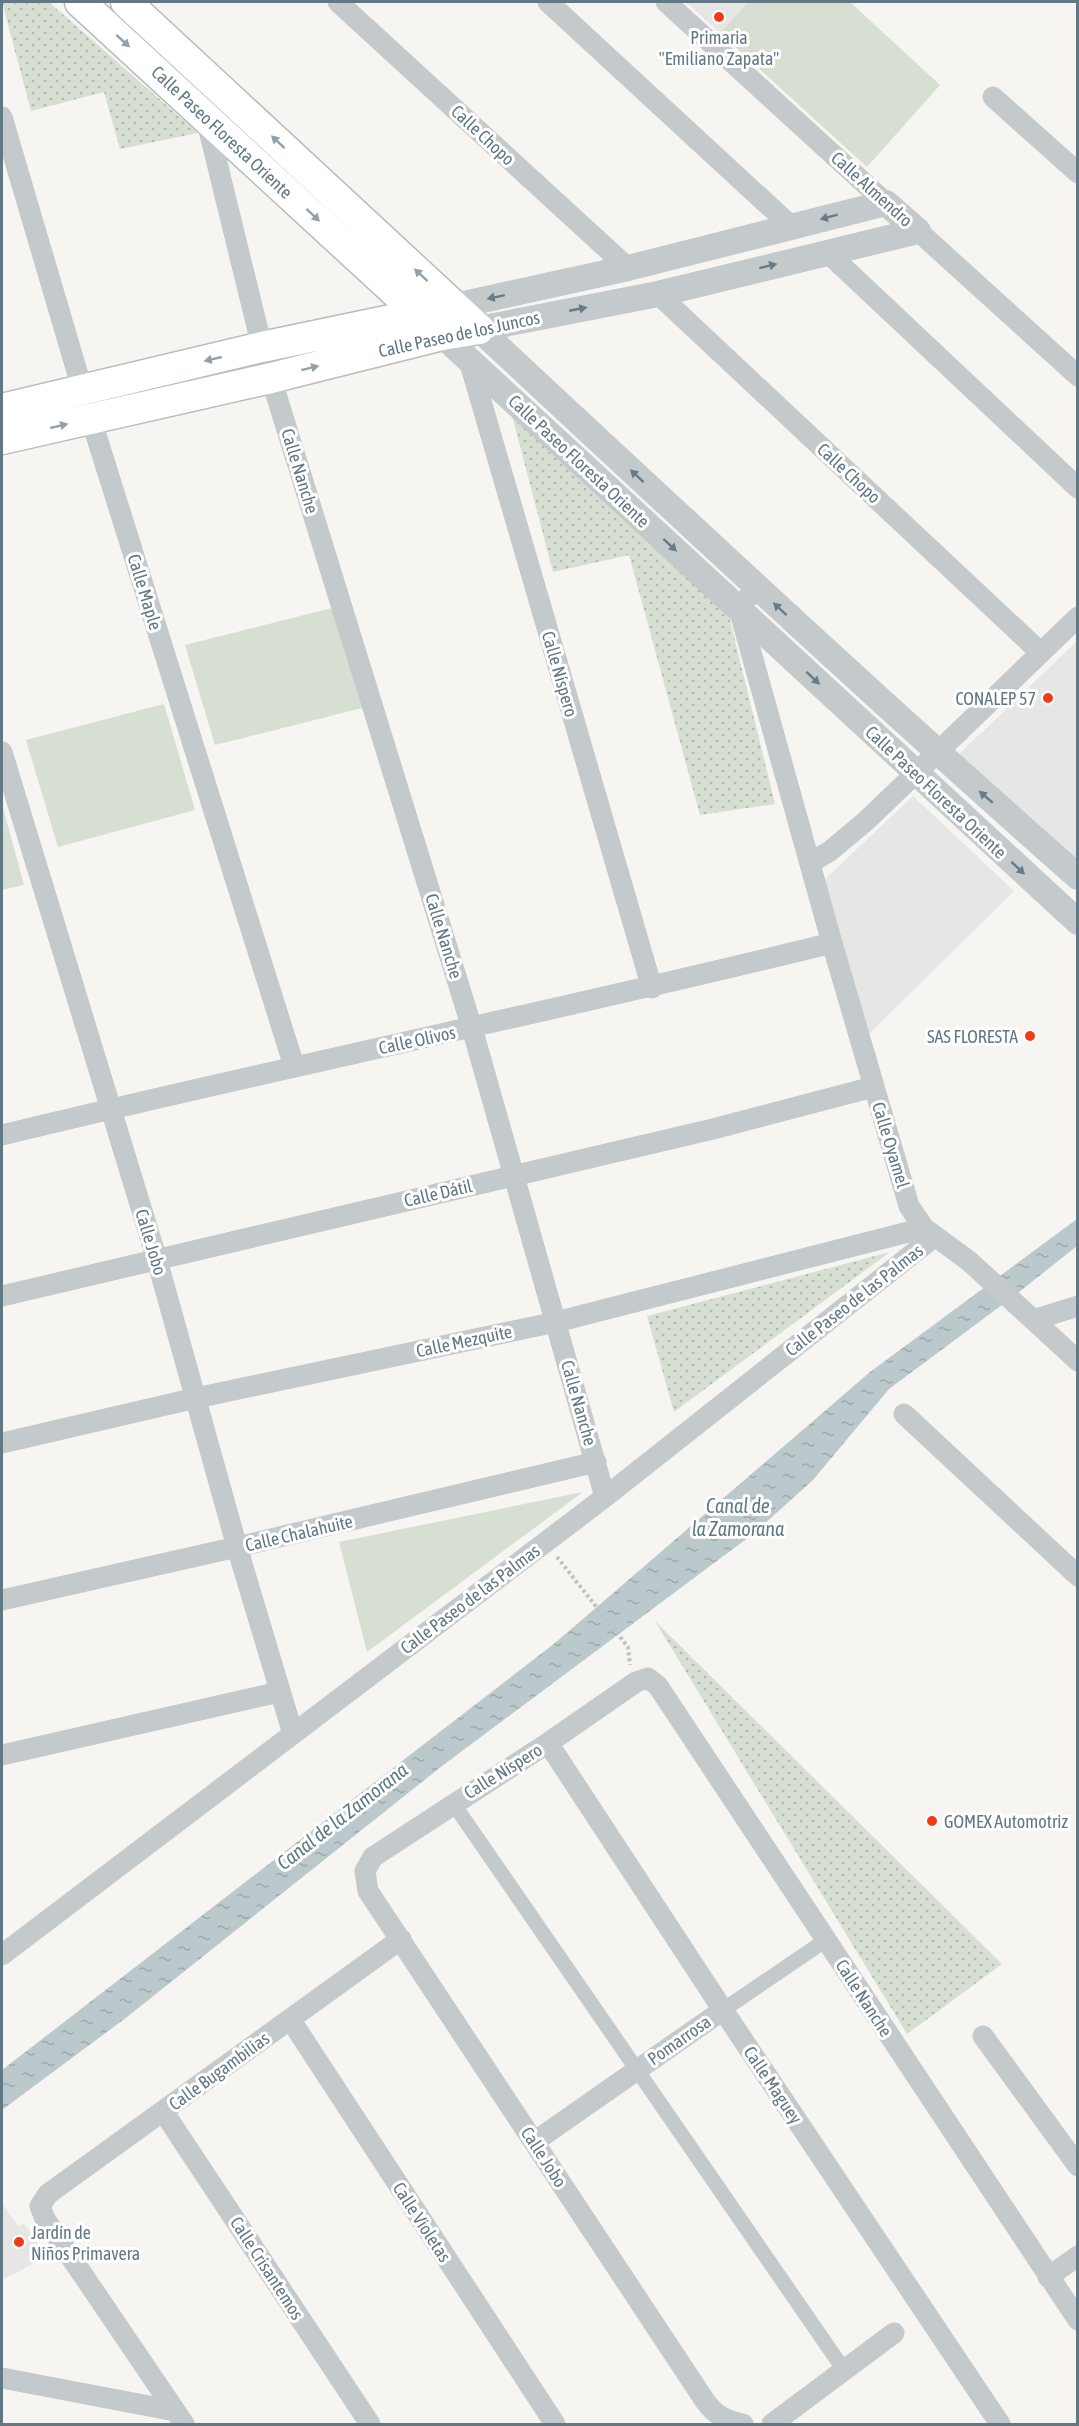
<svg xmlns="http://www.w3.org/2000/svg" width="1079" height="2426" font-family="'Asap Condensed',sans-serif">
	<style>
		.built { fill: #e6e7e5 }
		.grass { fill: url(#grass-dots) }
		.green { fill: #d7ded2 }
		.water { fill: url(#water-ripples) }
		.lines { fill: none; stroke-linecap: round; stroke-linejoin: round }
		.secondary-casing { stroke: #b6bcc0; stroke-width: 33 }
		.path { stroke: #bec0c2; stroke-width: 4; stroke-dasharray: 3 3; stroke-linecap: butt }
		.pedestrian { stroke: #c4c9cb; stroke-width: 15 }
		.minor { stroke: #c4c9cb; stroke-width: 21 }
		.tertiary { stroke: #c4c9cb; stroke-width: 26 }
		.secondary { stroke: #fff; stroke-width: 30 }
		.oneway { fill: #91a0aa }
		.oneway2 { fill: #677c88 }
		.poi-dot { fill: #f13b16; stroke: #fff; stroke-width: 2 }
		.labels { text-anchor: middle; dominant-baseline: central; stroke-width: 6; stroke-linejoin: round; paint-order: stroke }
		.poi-label { font-size: 18px; fill: #627885; stroke: #fff; text-anchor: end }
		.street-label { font-size: 18px; fill: #627885; stroke: #fff }
		.water-label { font-size: 20px; font-style: italic; fill: #5e7b82; stroke: #fff }
	</style>
	<defs>
		<pattern id="grass-dots" width="8" height="8" patternUnits="userSpaceOnUse" patternTransform="scale(1.5)"><rect width="8" height="8" fill="#d7ded2"/><path d="M2 2h.1M6 6h.1" fill="none" stroke="#b2b9b0" stroke-width="1.8" stroke-linecap="round"/></pattern>
		<pattern id="water-ripples" width="26" height="14" patternUnits="userSpaceOnUse" patternTransform="scale(1.5)"><rect width="26" height="14" fill="#bbc9cd"/><path d="M2 4q2-2 4 0t4 0M15 11q2-2 4 0t4 0" fill="none" stroke="#9ba8ac"/></pattern>
	</defs>
	<rect width="100%" height="100%" fill="#f6f5f1"/>
	<path class="built" d="M686,2h62l-28,31z
		M1077,641v223l-119,-109z
		M913,796l101,95 -145,143 -47,-152z
		M2,2203l16,23 6,-3 22,34 -44,23z"/>
	<path class="grass" d="M2,2h47l149,131 -78,16 -16,-57 -73,19z
		M510,408l218,204 47,192 -75,11 -71,-260 -76,17z
		M890,1252l-216,160 -27,-96z
		M655,1621l347,343 -95,70z"/>
	<path class="green" d="M748,2h102l90,83 -73,82 -147,-134z
		M332,608l30,100 -147,37 -30,-100z
		M164,704l31,106 -137,37 -32,-107z
		M2,804l22,81 -22,5z
		M583,1492l-216,160 -28,-110z"/>
	<path class="water" d="M1077,1219v27l-63,50 -125,93 -76,91 -60,54 -311,232 -315,251 -125,93v-40l553,-427 315,-271z"/>
	<g class="lines">
		<g class="secondary-casing">
			<path id="secondary" d="M80,2l362,333
				M126,2l353,327
				M2,409l260,-62 172,-36
				M2,439l269,-61 171,-43 37,-6"/>
		</g>
		<path class="path" d="M557,1557l71,90 2,18"/>
		<path class="pedestrian" d="M453,1803l391,567
			M723,2010l103,-70"/>
		<path class="minor" d="M338,2l290,266
			M548,2l244,225
			M666,2l220,201
			M993,97l85,76
			M2,117l89,302 203,647
			M206,118l56,229
			M918,231l160,145
			M827,252l251,236
			M658,294l382,358
			M469,360l183,628
			M271,378l201,650 133,469
			M756,587l-17,22 93,334 77,263 15,22 45,33 109,100
			M2,752l155,508 80,287 56,187
			M810,863l20,-12 36,-30 212,-204
			M2,1135c276,-67 554,-124 830,-192
			M2,1296l711,-167 160,-42
			M1033,1320l45,-14
			M904,1414l174,162
			M2,1443l194,-45 360,-76 368,-94
			M2,1600l235,-53 359,-85
			M548,1743l175,267 277,414
			M2,1755l277,-63
			M2,1955l603,-458 329,-260
			M290,2019l265,405
			M983,2036l95,130
			M163,2111l207,313
			M534,2142l189,-132
			M1048,2277l30,-21
			M2,2378l173,33
			M184,2424l-139,-205 -5,-13 8,-12 353,-255
			M743,2424c-17,-3 -28,-9 -38,-23l-337,-510 -3,-20 8,-14 175,-114 88,-61 12,-4 10,8 420,634
			M772,2424l122,-91"/>
		<path class="tertiary" d="M455,306l173,-38 258,-65 32,28
			M479,329c198,184 396,369 599,548
			M479,329l179,-35 260,-63
			M442,335l636,587"/>
		<use href="#secondary" class="secondary"/>
	</g>
	<defs><path id="oneway-solid" d="M-6-.8H1V-3.2L6.5 0L1 3.2V.8H-6Z" transform="scale(1.5)"/></defs>
	<g class="oneway">
		<use href="#oneway-solid" transform="translate(123 41) rotate(42)"/>
		<use href="#oneway-solid" transform="translate(278 142) rotate(-137)"/>
		<use href="#oneway-solid" transform="translate(313 215) rotate(43)"/>
		<use href="#oneway-solid" transform="translate(421 275) rotate(-137)"/>
		<use href="#oneway-solid" transform="translate(213 359) rotate(167)"/>
		<use href="#oneway-solid" transform="translate(310 368) rotate(-14)"/>
		<use href="#oneway-solid" transform="translate(59 426) rotate(-13)"/>
	</g>
	<g class="oneway2">
		<use href="#oneway-solid" transform="translate(829 217) rotate(165)"/>
		<use href="#oneway-solid" transform="translate(768 266) rotate(-14)"/>
		<use href="#oneway-solid" transform="translate(496 297) rotate(168)"/>
		<use href="#oneway-solid" transform="translate(578 309) rotate(-11)"/>
		<use href="#oneway-solid" transform="translate(637 476) rotate(-137)"/>
		<use href="#oneway-solid" transform="translate(670 545) rotate(43)"/>
		<use href="#oneway-solid" transform="translate(780 609) rotate(-137)"/>
		<use href="#oneway-solid" transform="translate(813 678) rotate(43)"/>
		<use href="#oneway-solid" transform="translate(986 797) rotate(-139)"/>
		<use href="#oneway-solid" transform="translate(1018 868) rotate(43)"/>
	</g>
	<g class="poi-dot">
		<circle cx="719" cy="17" r="6"/>
		<circle cx="1048" cy="698" r="6"/>
		<circle cx="1030" cy="1036" r="6"/>
		<circle cx="932" cy="1821" r="6"/>
		<circle cx="19" cy="2242" r="6"/>
	</g>
	<g class="labels">
		<g class="poi-label">
			<text x="719" y="37" text-anchor="middle">Primaria<tspan x="719" dy="21">"Emiliano Zapata"</tspan></text>
			<text x="1036" y="698">CONALEP 57</text>
			<text x="1018" y="1036">SAS FLORESTA</text>
			<text x="944" y="1821" text-anchor="start">GOMEX Automotriz</text>
			<text x="31" y="2232" text-anchor="start">Jardín de<tspan x="31" dy="21">Niños Primavera</tspan></text>
		</g>
		<g class="street-label">
			<text transform="translate(222 132) rotate(43)">Calle Paseo Floresta Oriente</text>
			<text transform="translate(483 135) rotate(43)">Calle Chopo</text>
			<text transform="translate(872 189) rotate(42)">Calle Almendro</text>
			<text transform="translate(459 334) rotate(-12)">Calle Paseo de los Juncos</text>
			<text transform="translate(579 461) rotate(43)">Calle Paseo Floresta Oriente</text>
			<text transform="translate(300 471) rotate(73)">Calle Nanche</text>
			<text transform="translate(849 473) rotate(43)">Calle Chopo</text>
			<text transform="translate(145 592) rotate(73)">Calle Maple</text>
			<text transform="translate(560 674) rotate(74)">Calle Níspero</text>
			<text transform="translate(936 792) rotate(43)">Calle Paseo Floresta Oriente</text>
			<text transform="translate(444 936) rotate(73)">Calle Nanche</text>
			<text transform="translate(417 1040) rotate(-12)">Calle Olivos</text>
			<text transform="translate(891 1145) rotate(73)">Calle Oyamel</text>
			<text transform="translate(438 1193) rotate(-13)">Calle Dátil</text>
			<text transform="translate(151 1242) rotate(73)">Calle Jobo</text>
			<text transform="translate(854 1300) rotate(-38)">Calle Paseo de las Palmas</text>
			<text transform="translate(464 1341) rotate(-12)">Calle Mezquite</text>
			<text transform="translate(579 1403) rotate(74)">Calle Nanche</text>
			<text transform="translate(299 1533) rotate(-13)">Calle Chalahuite</text>
			<text transform="translate(470 1599) rotate(-37)">Calle Paseo de las Palmas</text>
			<text transform="translate(503 1771) rotate(-32)">Calle Níspero</text>
			<text transform="translate(864 1998) rotate(57)">Calle Nanche</text>
			<text transform="translate(679 2040) rotate(-35)">Pomarrosa</text>
			<text transform="translate(219 2071) rotate(-36)">Calle Bugambilias</text>
			<text transform="translate(773 2085) rotate(56)">Calle Maguey</text>
			<text transform="translate(544 2157) rotate(57)">Calle Jobo</text>
			<text transform="translate(422 2222) rotate(57)">Calle Violetas</text>
			<text transform="translate(267 2268) rotate(57)">Calle Crisantemos</text>
		</g>
		<g class="water-label">
			<text x="738" y="1505">Canal de<tspan x="738" dy="23">la Zamorana</tspan></text>
			<text transform="translate(342 1816) rotate(-38)">Canal de la Zamorana</text>
		</g>
	</g>
	<rect width="1079" height="2426" fill="none" stroke="#627885" stroke-width="6"/>
</svg>
